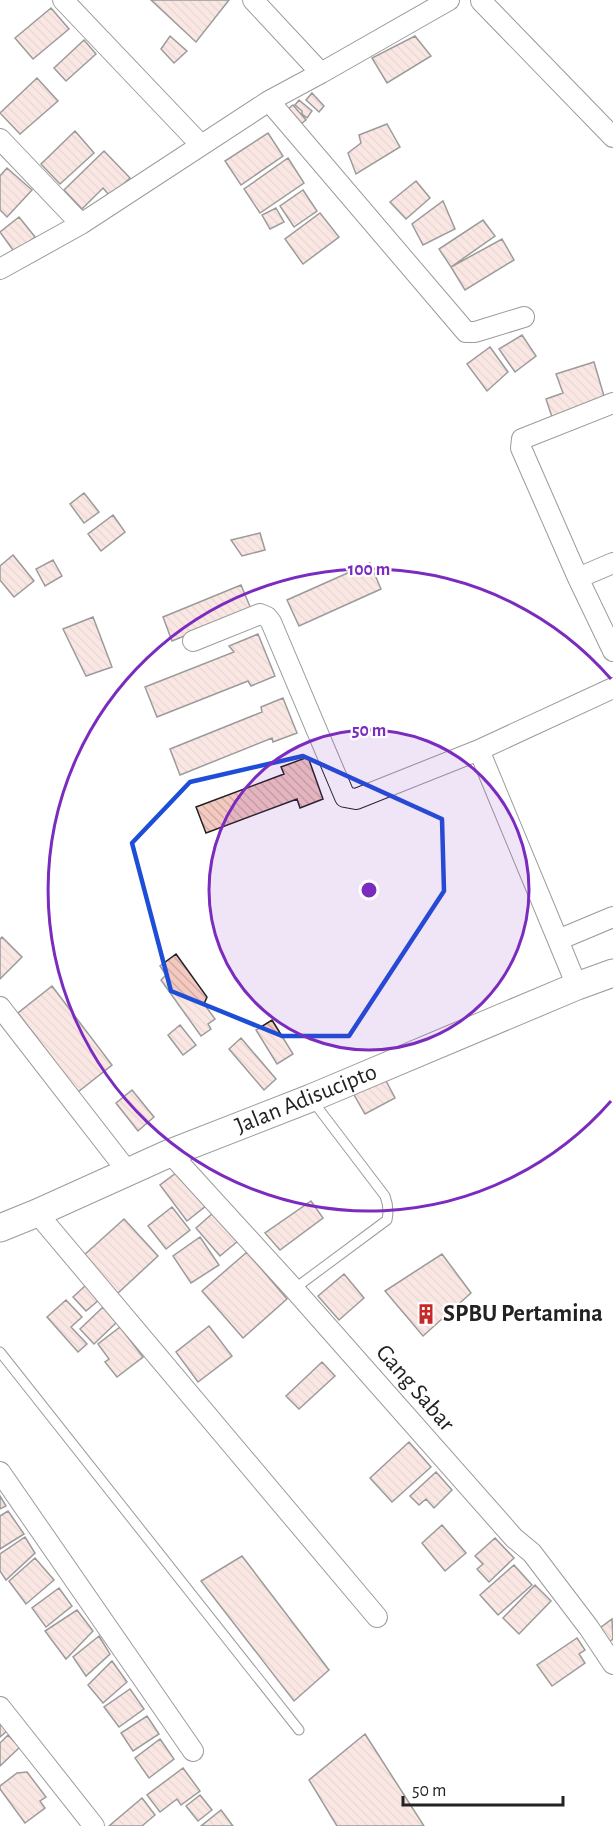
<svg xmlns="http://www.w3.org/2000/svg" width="613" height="1826" font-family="'Alegreya Sans',sans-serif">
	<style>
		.building { fill: url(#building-back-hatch); stroke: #222; stroke-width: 1.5 }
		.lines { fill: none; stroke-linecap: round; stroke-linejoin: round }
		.service-casing { stroke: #222; stroke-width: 11 }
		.minor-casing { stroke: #222; stroke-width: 22 }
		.secondary-casing { stroke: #222; stroke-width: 29 }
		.service { stroke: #fff; stroke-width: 9 }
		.minor { stroke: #fff; stroke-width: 20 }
		.secondary { stroke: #fff; stroke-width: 27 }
		.marked { fill: none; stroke: #1d4ed8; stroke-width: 4.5; stroke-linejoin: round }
		.ring { fill: none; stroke: #7b2cbf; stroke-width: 3 }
		.labels { text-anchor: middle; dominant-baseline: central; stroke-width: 4.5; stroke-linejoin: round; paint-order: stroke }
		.street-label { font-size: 24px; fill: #222; stroke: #fff }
		.poi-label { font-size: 24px; font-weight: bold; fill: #222; stroke: #fff; text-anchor: start }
		.centre { fill: #7b2cbf; stroke: #fff; stroke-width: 3 }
		.ring-label { font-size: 18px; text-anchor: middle; font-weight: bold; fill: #7b2cbf; stroke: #fff; stroke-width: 4.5; stroke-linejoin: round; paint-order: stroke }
	</style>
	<defs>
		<pattern id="building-back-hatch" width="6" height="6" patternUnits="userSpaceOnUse" patternTransform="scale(1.5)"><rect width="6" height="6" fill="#f3c9c0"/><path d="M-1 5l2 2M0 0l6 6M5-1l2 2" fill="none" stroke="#d0aca5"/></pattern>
	</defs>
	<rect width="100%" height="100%" fill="#fff"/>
	<path class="building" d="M151,0h78l-33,42z
		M51,8l18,21 -36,30 -18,-21z
		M170,36l17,15 -13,12 -13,-14z
		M415,36l16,20 -44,27 -15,-25z
		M84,40l12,14 -30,27 -12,-13z
		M37,78l21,23 -38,33 -20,-21z
		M312,93l12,13 -5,6 -13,-12z
		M299,100l13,11 -5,7 -5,-4v-3l-7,-6z
		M293,105l13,15 -10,8 -8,-19z
		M387,124l13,23 -44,27 -8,-21 13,-10 -2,-8z
		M75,131l19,22 -34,31 -19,-20z
		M268,133l15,23 -42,29 -16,-24z
		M104,151l26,27 -20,18 -7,-8 -21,21 -18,-19z
		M288,158l16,25 -44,30 -16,-24z
		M7,168l25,22 -25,27 -7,-7v-34z
		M416,181l14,17 -24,21 -16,-17z
		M303,190l14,21 -23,16 -14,-21z
		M443,201l12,28 -32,16 -11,-21z
		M276,208l8,14 -14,7 -8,-14z
		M320,213l19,24 -36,27 -18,-25z
		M19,217l16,20 -20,16 -15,-21z
		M483,220l12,16 -44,31 -12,-18z
		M502,239l12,21 -49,30 -14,-23z
		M522,335l14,21 -21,16 -16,-23z
		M490,347l18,25 -21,19 -20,-27z
		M594,362l10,34 -52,21 -6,-18 17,-6 -7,-19z
		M84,493l15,19 -15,11 -14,-19z
		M113,515l12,17 -24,19 -13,-17z
		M260,533l5,17 -23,6 -11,-16z
		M13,555l21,26 -20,16 -14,-17v-14z
		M53,560l9,16 -17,10 -9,-17z
		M370,563l11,26 -82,37 -12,-26z
		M241,585l10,24 -79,32 -9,-24z
		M93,617l19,50 -26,9 -23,-47z
		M258,634l17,42 -24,10 -3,-5 -91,36 -12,-30 89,-35 -5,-6z
		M283,698l14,35 -24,9 -1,-4 -92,37 -10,-26 92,-37 -1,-5z
		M308,757l15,42 -23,9 -3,-9 -91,34 -10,-26 88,-33 -3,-7z
		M2,937l20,20 -22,22v-40z
		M176,954l31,43 -3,7 11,15 -7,5 3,5 -10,7 -40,-56 5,-5 -6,-9z
		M52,986l60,79 -34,27 -60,-79z
		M272,1020l21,34 -16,10 -21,-34z
		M180,1025l16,20 -13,10 -15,-20z
		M241,1038l35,41 -12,11 -35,-41z
		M384,1077l11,21 -30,16 -12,-21z
		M132,1090l22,27 -16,14 -22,-28z
		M180,1170l27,35 -20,16 -27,-36z
		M311,1201l12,17 -43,32 -15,-17z
		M172,1207l18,23 -24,19 -18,-23z
		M213,1213l25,28 -18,15 -24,-28z
		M124,1219l34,37 -41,38 -34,-38z
		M200,1237l19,28 -28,18 -18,-27z
		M247,1252l40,47 -44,39 -41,-47z
		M442,1254l29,39 -48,43 -38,-45z
		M344,1274l20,24 -25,22 -21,-24z
		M86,1285l13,15 -13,11 -13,-14z
		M66,1300l16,17 -11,10 16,17 -9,8 -31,-35z
		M103,1307l14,15 -23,22 -14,-15z
		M209,1326l23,30 -34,26 -22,-30z
		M120,1327l23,30 -26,20 -12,-15 4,-3 -11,-15z
		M322,1362l13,14 -36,33 -13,-13z
		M409,1442l22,25 -39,35 -22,-24z
		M436,1472l16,18 -18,18 -8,-9 -7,6 -9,-9z
		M0,1496l6,10 -6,3z
		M8,1511l16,23 -24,15v-33z
		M442,1525l24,28 -21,18 -23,-28z
		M25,1537l10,16 -29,27 -6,-9v-17z
		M495,1538l19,20 -25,24 -12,-13 6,-5 -8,-8z
		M242,1556l87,114 -35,31 -93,-120z
		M35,1558l19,22 -28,24 -17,-23z
		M514,1565l18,20 -34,30 -18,-20z
		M535,1585l16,16 -32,33 -16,-16z
		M59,1588l13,18 -26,21 -14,-19z
		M77,1610l16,21 -27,28 -21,-28z
		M612,1619l1,20 -7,5 -10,-13z
		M99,1636l11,18 -24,22 -13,-19z
		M577,1638l8,12 -6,4 6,9 -33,23 -15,-21z
		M112,1661l15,21 -24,21 -15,-18z
		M130,1689l14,20 -25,18 -15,-20z
		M147,1716l12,18 -26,17 -12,-18z
		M0,1723l7,8 -7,6z
		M365,1734l59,92h-87l-28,-46z
		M8,1735l12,12 -20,19v-23z
		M160,1739l14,20 -25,19 -14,-20z
		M183,1768l17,23 -19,14 -4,-6 -17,13 -13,-17z
		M27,1772l19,25 -6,4 5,7 -20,15 -25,-34v-3l17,-13z
		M200,1795l12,15 -14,11 -12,-15z
		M142,1798l13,17 -13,11h-33z
		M221,1810l12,16h-32z"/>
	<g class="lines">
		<g class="service-casing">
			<path id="service" d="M294,1289l93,-69c2,-9 1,-16 -2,-24l-73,-96
				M0,1352l299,378"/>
		</g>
		<g class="minor-casing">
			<path id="minor" d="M63,0l138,145
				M253,0l68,73
				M481,1l132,136
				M269,101l197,231h9l49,-15
				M0,139l81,85
				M0,269l81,-45 188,-123 52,-28 128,-73
				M613,403l-91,36 -1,9 57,130 35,73
				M578,578l35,-15
				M193,641l67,-27 7,3 4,5 74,175 11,2 123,-49 134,-62
				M479,750l98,236
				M558,940l55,-23
				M0,1007l128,165
				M170,1153l124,136 220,249 18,15 57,75 24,36
				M37,1213l340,404
				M0,1472l193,279
				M0,1707l94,119"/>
		</g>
		<g class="secondary-casing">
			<path id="secondary" d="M0,1228l37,-15 133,-60 141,-55 266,-112 36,-13"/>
		</g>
		<use href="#service" class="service"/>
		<use href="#minor" class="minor"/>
		<use href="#secondary" class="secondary"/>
	</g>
	<path d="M0 0H613V1826H0ZM303,756l139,63 2,72 -95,145h-67l-111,-45 -39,-148 58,-61z" fill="#fff" fill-opacity=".55" fill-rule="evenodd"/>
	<path class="marked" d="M303,756l139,63 2,72 -95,145h-67l-111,-45 -39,-148 58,-61z"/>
	<circle cx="369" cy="890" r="160" fill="#7b2cbf" fill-opacity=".12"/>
	<g class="ring">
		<circle cx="369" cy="890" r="160"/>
		<path d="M611 1101A321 321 0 1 1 611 679"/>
	</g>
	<defs>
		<g id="building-bare" transform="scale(1.62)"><path d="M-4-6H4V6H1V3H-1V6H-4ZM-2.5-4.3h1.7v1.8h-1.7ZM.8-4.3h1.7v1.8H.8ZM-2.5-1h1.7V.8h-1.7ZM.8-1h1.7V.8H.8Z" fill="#c62828" stroke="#fff" stroke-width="2.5" paint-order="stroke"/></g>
	</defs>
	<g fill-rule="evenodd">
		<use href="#building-bare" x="426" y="1314"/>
	</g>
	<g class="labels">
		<g class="street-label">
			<text transform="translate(306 1099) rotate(-22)">Jalan Adisucipto</text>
			<text transform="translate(415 1388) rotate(49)">Gang Sabar</text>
		</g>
		<g class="poi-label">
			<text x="443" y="1314">SPBU Pertamina</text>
		</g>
	</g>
	<circle cx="369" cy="890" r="9" class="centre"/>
	<g class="ring-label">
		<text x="369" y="575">100 m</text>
		<text x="369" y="736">50 m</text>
	</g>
	<path d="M403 1796v9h160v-9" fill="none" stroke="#222222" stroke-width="3"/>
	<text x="412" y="1796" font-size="18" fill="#222222" stroke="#ffffff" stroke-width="4.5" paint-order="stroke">50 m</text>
</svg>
